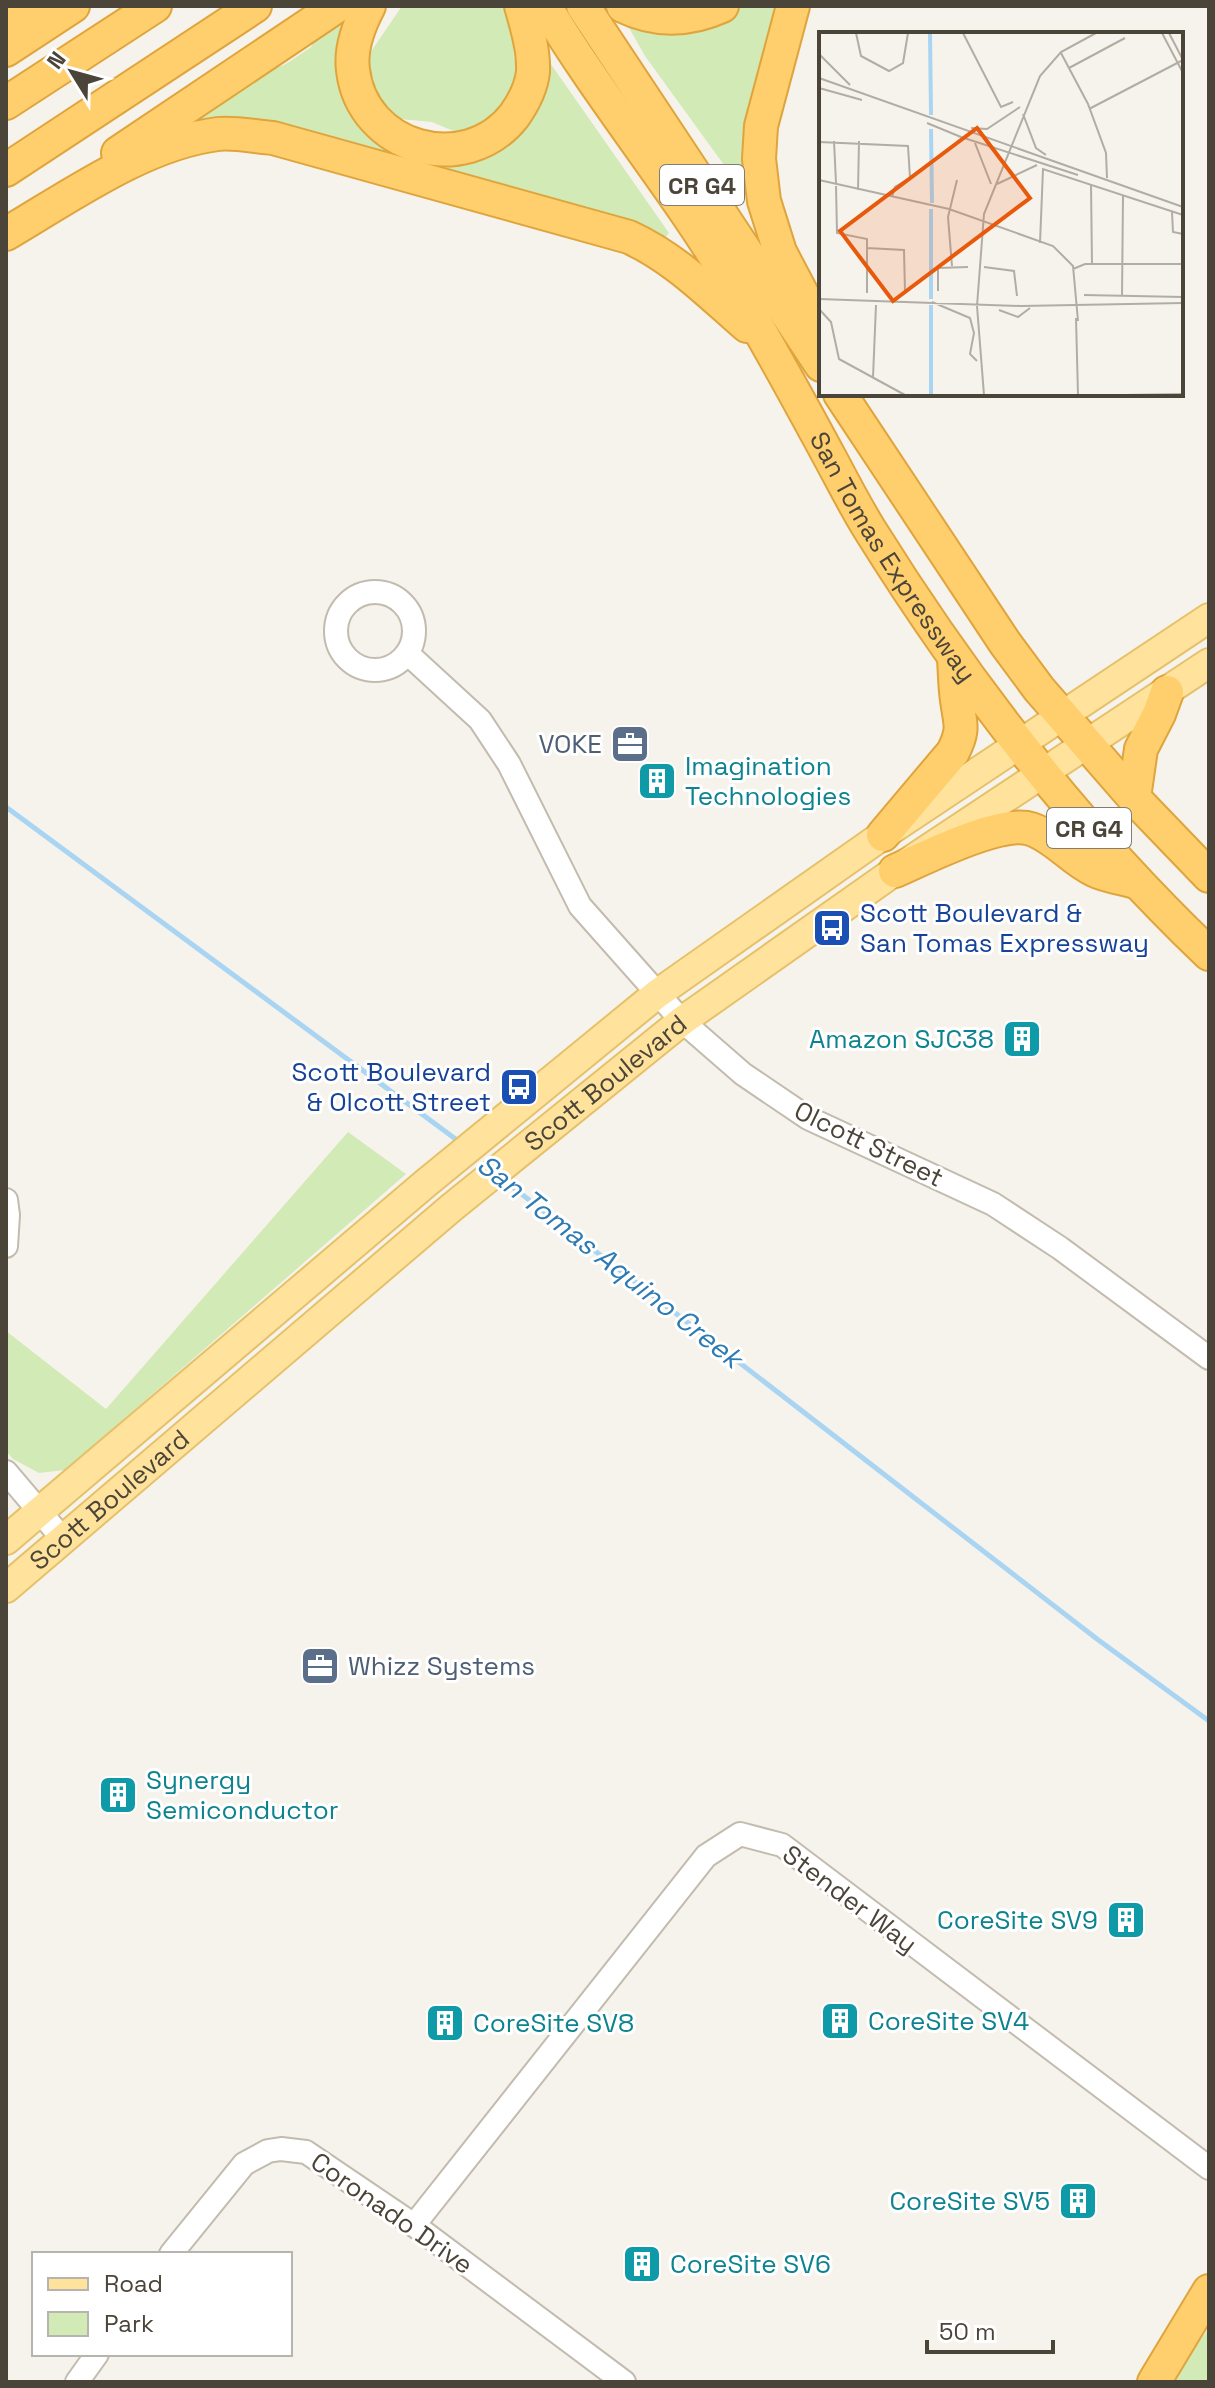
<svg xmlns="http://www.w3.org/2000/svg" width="1215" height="2388" font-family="'Space Grotesk',sans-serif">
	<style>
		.green { fill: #d2eab5 }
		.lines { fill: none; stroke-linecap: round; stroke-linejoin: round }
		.stream { stroke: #a9d4f2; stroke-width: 5 }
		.minor-casing { stroke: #c2bbae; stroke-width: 26 }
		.major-casing { stroke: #e6c16a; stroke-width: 32 }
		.highway-casing { stroke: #e0a43c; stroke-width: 36 }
		.minor { stroke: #fff; stroke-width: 22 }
		.major { stroke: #ffe39c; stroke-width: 28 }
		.highway { stroke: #ffcf6e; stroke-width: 32 }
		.labels { text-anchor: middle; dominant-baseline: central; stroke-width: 6; stroke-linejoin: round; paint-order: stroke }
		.shield { fill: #fff; stroke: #817c74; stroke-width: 2 }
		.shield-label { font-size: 24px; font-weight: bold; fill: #4b4439 }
		.street-label { font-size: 26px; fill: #4b4439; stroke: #fff }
		.service-label { font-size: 26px; fill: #4e5e75; stroke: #fff; text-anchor: end }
		.culture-label { font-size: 26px; fill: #0d838f; stroke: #fff; text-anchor: start }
		.transit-label { font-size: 26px; fill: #164399; stroke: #fff; text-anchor: start }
		.water-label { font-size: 28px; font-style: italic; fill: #2e7ab2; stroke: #fff }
		.inset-river { fill: none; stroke: #a9d4f2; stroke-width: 4 }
		.inset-road { fill: none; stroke: #b2ada4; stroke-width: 2 }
		.view { fill: #e8590c; fill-opacity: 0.15; stroke: #e8590c; stroke-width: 4 }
		.inset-edge { fill: none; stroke: #4b4439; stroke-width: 4 }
	</style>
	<rect width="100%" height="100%" fill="#f6f3ec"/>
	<path class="green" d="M402,6h103l7,26 2,26 6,1 -6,27 -9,17 -21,20 -11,5 -15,5 -26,-11 -32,-3c-20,-16 -37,-43 -28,-69z
		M741,6h35l-22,87 -8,75 -14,8 -87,-120 -22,-39 112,-7z
		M346,14l-4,11 -2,36 53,88 -5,9 -210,-34 87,-57 17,-1 7,-4 22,-15 8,-17z
		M548,60l121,173 -10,12 -211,-64 -3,-18z
		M348,1132l58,42 -341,296 -26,3 -26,-14 -7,-8v-120l100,78z
		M1209,2328v51l-2,3h-37z"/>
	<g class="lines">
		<path class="stream" d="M6,807l455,336
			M502,1179l595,460 112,82"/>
		<g class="minor-casing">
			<path id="minor" d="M336 631a39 39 0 1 1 78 0a39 39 0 1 1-78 0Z
				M407,653l73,67 29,44 71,142 102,115 61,53 65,44 185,86 67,44 149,110
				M6,1200l2,15 -2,31
				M6,1472l57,67
				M414,2225l292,-369 34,-22 42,11 427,323
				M171,2254l73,-90 24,-13 13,-2 25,3 108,73 210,157
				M77,2382l20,-28"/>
		</g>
		<g class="major-casing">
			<g id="major">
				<path d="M6,1540l420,-357 231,-189 226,-159 326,-217"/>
				<path id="s1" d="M6,1588l445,-380 231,-187 213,-150 314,-208"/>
			</g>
		</g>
		<g class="highway-casing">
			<g id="highway">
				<path d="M369,6c-10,19 -19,42 -16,64 9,79 112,108 161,46 10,-14 17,-27 19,-44 1,-22 -6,-45 -12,-66"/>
				<path id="s2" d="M545,6c57,95 129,181 186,276 35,57 66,115 98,174 13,24 26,50 41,74 96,154 208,299 339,424"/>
				<path d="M583,6l238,359"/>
				<path d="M623,6c33,16 66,15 99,0"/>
				<path d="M793,6l-32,120 -2,33 5,42 16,51 41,78"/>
				<path d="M6,25l21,-19"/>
				<path d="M6,50l67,-44"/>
				<path d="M6,103l149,-97"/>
				<path d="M118,153l219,-147"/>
				<path d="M6,170l249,-164"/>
				<path d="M6,234c63,-37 138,-91 212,-100 17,-2 38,3 55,4l356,99c46,21 80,56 118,89"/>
				<path d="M840,394l165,249 34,46 95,109 75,78"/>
				<path d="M1134,798l7,-49 18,-35 8,-22"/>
				<path d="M883,835l70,-83c12,-24 7,-28 4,-52 -2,-13 -2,-27 -3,-41"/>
				<path d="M895,871c30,-13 106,-52 136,-42 24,8 40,30 63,41 12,6 28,8 42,12"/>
				<path d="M1154,2382l55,-91"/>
			</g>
		</g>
		<use href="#minor" class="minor"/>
		<use href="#major" class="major"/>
		<use href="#highway" class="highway"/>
	</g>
	<defs>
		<g id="office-square" transform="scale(2)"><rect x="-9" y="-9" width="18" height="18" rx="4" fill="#5c6f8a" stroke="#fff"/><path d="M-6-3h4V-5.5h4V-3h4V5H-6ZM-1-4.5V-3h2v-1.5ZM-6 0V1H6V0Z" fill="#fff"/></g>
		<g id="building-square" transform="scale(2)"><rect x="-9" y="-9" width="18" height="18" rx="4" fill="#0f9aa8" stroke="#fff"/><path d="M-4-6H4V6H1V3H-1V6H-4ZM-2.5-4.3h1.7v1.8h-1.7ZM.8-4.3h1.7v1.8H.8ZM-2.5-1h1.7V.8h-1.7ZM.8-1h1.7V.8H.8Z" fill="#fff"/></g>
		<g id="bus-square" transform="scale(2)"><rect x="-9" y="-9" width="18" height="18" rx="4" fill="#1a4fb4" stroke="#fff"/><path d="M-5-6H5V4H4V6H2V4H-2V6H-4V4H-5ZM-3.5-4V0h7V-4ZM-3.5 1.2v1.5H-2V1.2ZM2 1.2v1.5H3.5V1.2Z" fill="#fff"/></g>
	</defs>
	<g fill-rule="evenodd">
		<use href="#office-square" x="630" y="744"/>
		<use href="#building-square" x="657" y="781"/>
		<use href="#bus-square" x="832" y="928"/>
		<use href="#building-square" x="1022" y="1039"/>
		<use href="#bus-square" x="519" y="1087"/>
		<use href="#office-square" x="320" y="1666"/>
		<use href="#building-square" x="118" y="1795"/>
		<use href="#building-square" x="1126" y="1920"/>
		<use href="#building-square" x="840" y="2021"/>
		<use href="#building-square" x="445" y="2023"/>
		<use href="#building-square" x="1078" y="2201"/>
		<use href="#building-square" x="642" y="2264"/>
	</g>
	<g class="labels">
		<g class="shield">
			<rect x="660" y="165" width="84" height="40" rx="6"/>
			<rect x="1047" y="808" width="84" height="40" rx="6"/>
		</g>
		<g class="shield-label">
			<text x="702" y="185">CR G4</text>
			<text x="1089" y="828">CR G4</text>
		</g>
		<g class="street-label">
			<text stroke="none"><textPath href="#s2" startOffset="652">San Tomas Expressway</textPath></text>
			<text stroke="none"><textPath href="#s1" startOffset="784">Scott Boulevard</textPath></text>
			<text transform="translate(869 1144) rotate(26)">Olcott Street</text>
			<text stroke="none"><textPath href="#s1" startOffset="136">Scott Boulevard</textPath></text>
			<text transform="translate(850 1899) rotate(37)">Stender Way</text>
			<text transform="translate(392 2213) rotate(35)">Coronado Drive</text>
		</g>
		<g class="service-label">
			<text x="602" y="744">VOKE</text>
			<text x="348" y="1666" text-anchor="start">Whizz Systems</text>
		</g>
		<g class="culture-label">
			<text x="685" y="766">Imagination<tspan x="685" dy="30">Technologies</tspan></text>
			<text x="994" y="1039" text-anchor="end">Amazon SJC38</text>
			<text x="146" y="1780">Synergy<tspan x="146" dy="30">Semiconductor</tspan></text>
			<text x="1098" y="1920" text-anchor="end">CoreSite SV9</text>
			<text x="868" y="2021">CoreSite SV4</text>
			<text x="473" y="2023">CoreSite SV8</text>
			<text x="1050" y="2201" text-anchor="end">CoreSite SV5</text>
			<text x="670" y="2264">CoreSite SV6</text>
		</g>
		<g class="transit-label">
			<text x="860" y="913">Scott Boulevard &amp;<tspan x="860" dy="30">San Tomas Expressway</tspan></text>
			<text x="491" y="1072" text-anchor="end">Scott Boulevard<tspan x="491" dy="30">&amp; Olcott Street</tspan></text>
		</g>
		<g class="water-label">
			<text transform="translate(610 1261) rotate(38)">San Tomas Aquino Creek</text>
		</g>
	</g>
	<g transform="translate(819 32)">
		<rect width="364" height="364" fill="#f6f3ec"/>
		<path class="inset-river" d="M111,1l1,82M112,97l1,74M112,177v90M112,363v-90"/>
		<path class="inset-road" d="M37,1l5,23 28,15 14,-8 5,-30M144,1l38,74 12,-5M343,1l21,40M350,1l14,27M242,21l27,51 18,49 1,25M0,22l31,31M250,36l56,-30M0,46l364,129M0,56l43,12M270,77l94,-49M204,82l13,34 10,7M108,91l34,14M152,96l16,1 33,-22M139,104l120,39M15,109l2,42M0,110l89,4 2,32 -15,9 -3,10M156,111l16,41M0,148l130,29 104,37 20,20 5,55M178,152l40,-19M272,152l1,80M17,154l1,47 30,6v54M39,158l1,-49M353,180l1,20 10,2M221,211l3,-74 140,46M48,216l37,2 1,42M133,234l-4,-49 9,-37M165,235l30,4 3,25M254,237l12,-5h98M119,259v-23l30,-1M265,263l99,2M303,265l1,-101M0,267l202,7 162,-3M113,270l38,16 4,15 -4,21 7,7M0,277l12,13 8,37 66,36M180,278l19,7 12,-9M257,286l2,77M54,345l3,-72M165,363l-7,-89 7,-92 56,-138 21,-24 35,-19M305,363l59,-1"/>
		<path class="view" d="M158,96l53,70 -137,103 -53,-70z"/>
		<rect width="364" height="364" class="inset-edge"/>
	</g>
	<rect width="1215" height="2388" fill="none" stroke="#4b4439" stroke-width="16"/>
	<rect x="32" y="2252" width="260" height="104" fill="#ffffff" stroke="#b7b4b0" stroke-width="2"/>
	<rect x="48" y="2278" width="40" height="12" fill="#ffe39c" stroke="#b7b4b0" stroke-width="2"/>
	<text x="104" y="2292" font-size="24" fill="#4b4439">Road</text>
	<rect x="48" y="2312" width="40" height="24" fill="#d2eab5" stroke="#b7b4b0" stroke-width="2"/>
	<text x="104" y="2332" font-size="24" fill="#4b4439">Park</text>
	<g transform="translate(72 72) rotate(307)" stroke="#ffffff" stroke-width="6" paint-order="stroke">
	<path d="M0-6L14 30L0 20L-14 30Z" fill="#4b4439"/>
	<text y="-12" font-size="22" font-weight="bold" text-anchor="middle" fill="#4b4439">N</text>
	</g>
	<path d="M927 2340v12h126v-12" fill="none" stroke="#4b4439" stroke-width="4"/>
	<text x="939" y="2340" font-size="24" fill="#4b4439" stroke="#ffffff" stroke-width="6" paint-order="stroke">50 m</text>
</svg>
